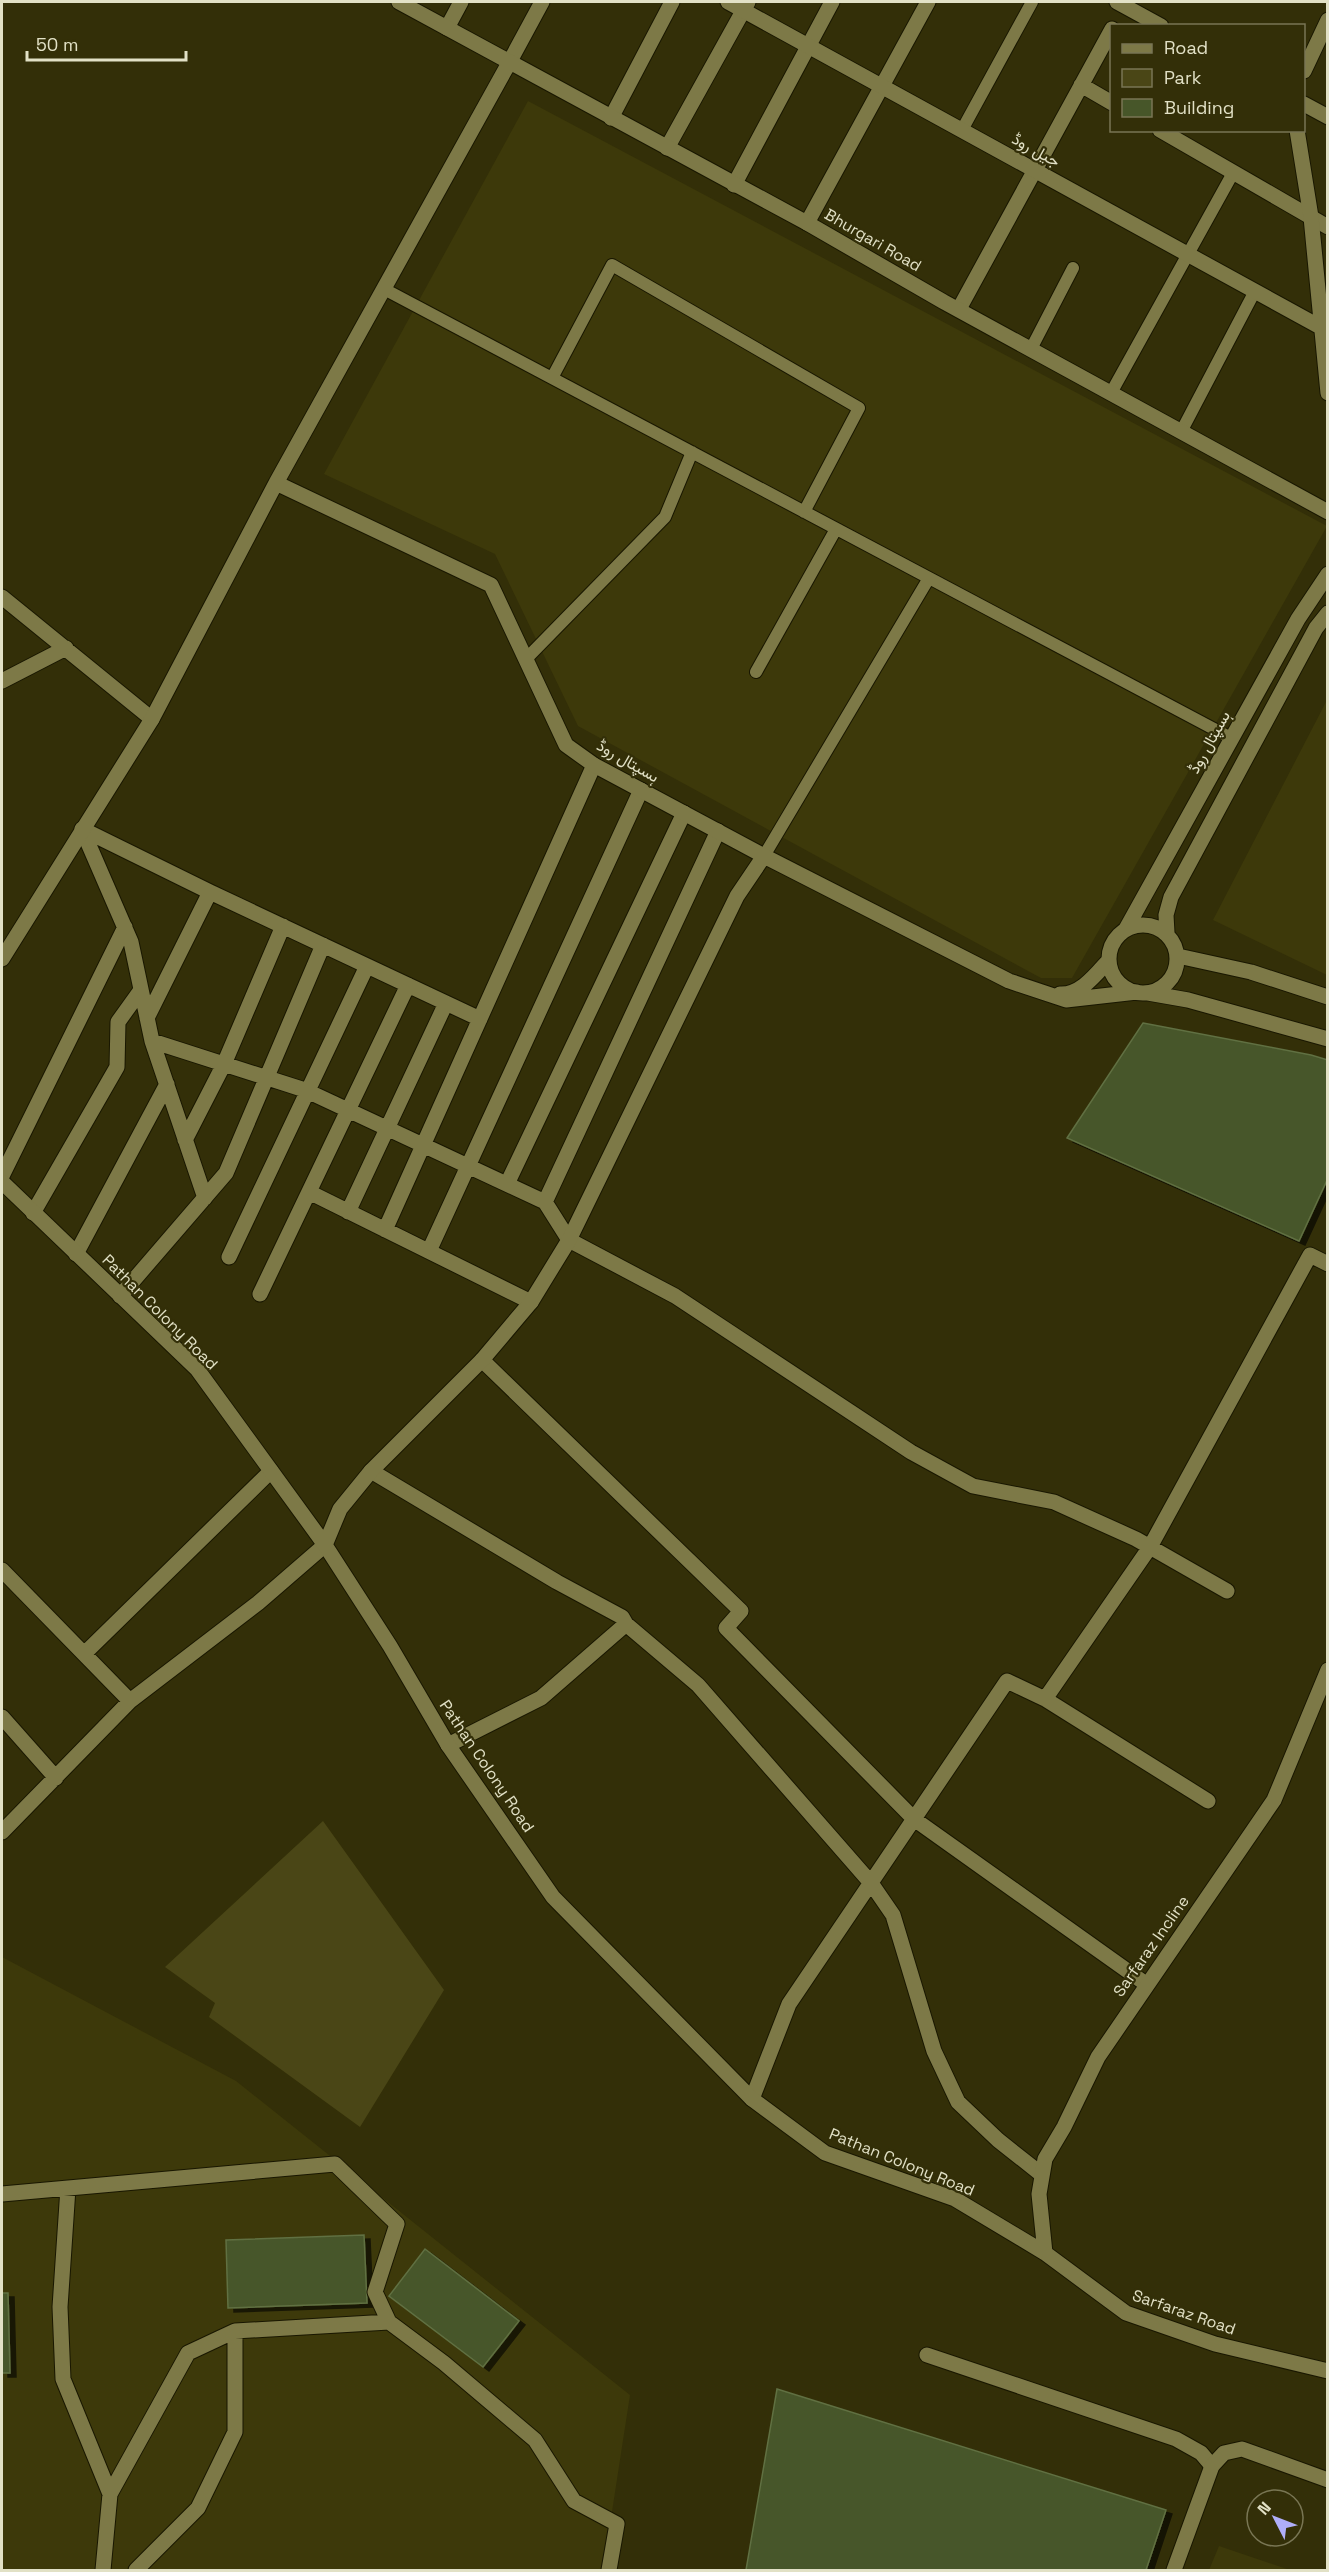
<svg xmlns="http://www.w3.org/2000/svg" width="1329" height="2572" font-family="'Space Grotesk',Vazirmatn,sans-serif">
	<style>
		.built { fill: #3d390a }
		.green { fill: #4a4616 }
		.building { fill: #475629; stroke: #607042; stroke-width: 1.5; filter: url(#shadow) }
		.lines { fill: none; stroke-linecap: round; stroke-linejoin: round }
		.lane-casing { stroke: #191700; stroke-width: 14 }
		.street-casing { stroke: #191700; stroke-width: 17 }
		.secondary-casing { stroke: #191700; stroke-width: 17 }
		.lane { stroke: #7d7947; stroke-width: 12 }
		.street { stroke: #7d7947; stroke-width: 15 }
		.secondary { stroke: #7d7947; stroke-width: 15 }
		.labels { text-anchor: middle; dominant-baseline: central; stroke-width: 4.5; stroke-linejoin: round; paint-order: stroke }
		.street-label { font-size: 16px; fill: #e2e1c6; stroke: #332f08 }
	</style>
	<defs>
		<filter id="shadow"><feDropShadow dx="6" dy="4" stdDeviation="0" flood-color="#0009"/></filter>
	</defs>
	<rect width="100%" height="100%" fill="#332f08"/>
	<path class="built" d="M528,101l799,425 -255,452h-31l-463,-252 -83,-172 -171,-80z
		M1327,700v275l-114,-55z
		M2,1957l234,124 394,314 -27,175h-601z
		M1219,2546l71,24h-81z"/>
	<path class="green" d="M323,1821l121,169 -84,137 -151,-110 6,-14 -50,-36z"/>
	<path class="building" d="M1143,1023l168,32 17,5v118l-29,63 -232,-103z
		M364,2235l3,68 -139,5 -2,-68z
		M425,2249l94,72 -36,46 -94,-71z
		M2,2293h6l2,80h-8z
		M777,2389l389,121 -20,60h-400z"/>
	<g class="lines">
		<g class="lane-casing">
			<path id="lane" d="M962,130l70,-128
				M384,289l847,449
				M1031,349l42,-81
				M552,378l60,-113 247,143 -55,104
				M1111,393l122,-220
				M1181,432l74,-141
				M526,659l139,-142 27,-65
				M756,672l80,-143
				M764,856l165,-278"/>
		</g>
		<g class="street-casing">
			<path id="street" d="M1117,2l44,24
				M447,28l14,-26
				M509,63l33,-61
				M1081,85l31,18
				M1304,104l24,13
				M611,118l61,-116
				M1160,130l168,97
				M667,148l81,-146
				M734,185l98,-183
				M807,223l121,-221
				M959,309l153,-280
				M2,597l150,122
				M2,681l64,-33
				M82,829l128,63 270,127
				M82,829l49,113 21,99 53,157
				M147,1018l63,-126
				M152,1041l153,49 240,112 24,38 106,56 236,156 62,34 81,16 82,37 91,52
				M185,1140l39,-76 59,-138
				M2,1176l123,-249
				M507,1184l177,-371
				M309,1192l222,110
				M545,1202l173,-371
				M348,1212l98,-209
				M33,1213l84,-146 1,-45 23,-32
				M385,1230l209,-465
				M429,1251l212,-461
				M76,1254l91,-170
				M229,1257l138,-291
				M260,1294l148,-309
				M120,1296l106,-123 97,-228
				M482,1360l259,251 -15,17 188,191 232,165
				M371,1471l186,111 65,35 4,7 72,61 173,198 22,32 41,136 24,51 40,38 43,34
				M2,1570l128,131
				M84,1654l187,-183
				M2,1717l54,61
				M448,1745l93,-47 85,-74
				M1208,1801l-163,-102 105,-152 160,-292 18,9
				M2,1832l128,-131 128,-98 67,-58
				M752,2099l37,-95 218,-323 38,18
				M68,2188l-8,119 3,72 47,115 -7,76
				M2,2194l333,-30 62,60 -22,68 14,30 -154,9v101l-37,76 -62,62
				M389,2322l55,41 91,77 39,61 43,23 -8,46
				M927,2355l249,84 25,14 11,13
				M110,2494l78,-141 47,-22"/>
		</g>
		<g class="secondary-casing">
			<path id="secondary" d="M399,2l408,221 137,79 384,210
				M728,2l594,326
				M1304,71l24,-51
				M1297,130l14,87 17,176
				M276,483l215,102 75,160 28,20 170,91 245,125 57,19 71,-8
				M1109 959a34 34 0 1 1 68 0a34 34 0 1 1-68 0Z
				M1126,929l172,-310 30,-45
				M1167,933l-1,-18 5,-18 145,-269 12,-15
				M1178,956l73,16 77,25
				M2,959l150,-240 124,-236 233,-420
				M1148,993l40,7 140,39
				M1060,994c21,1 36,-20 49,-34
				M2,1182l195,187 128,176 65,101 58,99 105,152 199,202 73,54 130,46 90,54 81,60 89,31 113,27
				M325,1545l15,-36 31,-38 111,-111 49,-58 38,-62 168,-344 27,-40
				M1045,2253l-6,-59 6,-35 19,-32 34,-70 176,-257 54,-130
				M1174,2570l38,-104 12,-13 18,-4 86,31"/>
		</g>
		<use href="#lane" class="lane"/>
		<use href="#street" class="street"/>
		<use href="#secondary" class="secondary"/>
	</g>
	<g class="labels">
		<g class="street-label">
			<text transform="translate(1036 150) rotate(29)">جیل روڈ</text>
			<text transform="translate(873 240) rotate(30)">Bhurgari Road</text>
			<text transform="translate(1209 742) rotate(-61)">ہسپتال روڈ</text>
			<text transform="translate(628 761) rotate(30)">ہسپتال روڈ</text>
			<text transform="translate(160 1312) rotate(45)">Pathan Colony Road</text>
			<text transform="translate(487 1766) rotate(56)">Pathan Colony Road</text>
			<text transform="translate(1151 1946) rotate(-55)">Sarfaraz Incline</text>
			<text transform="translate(902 2162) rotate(22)">Pathan Colony Road</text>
			<text transform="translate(1184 2312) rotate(19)">Sarfaraz Road</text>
		</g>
	</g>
	<rect width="1329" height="2572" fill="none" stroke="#e2e1c6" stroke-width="6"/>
	<rect x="1110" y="24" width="195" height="108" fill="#332f08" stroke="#797654" stroke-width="1.5"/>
	<rect x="1122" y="44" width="30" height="9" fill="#7d7947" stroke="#797654" stroke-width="1.5"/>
	<text x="1164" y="54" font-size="18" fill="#e2e1c6">Road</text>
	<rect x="1122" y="69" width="30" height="18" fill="#4a4616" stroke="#797654" stroke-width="1.5"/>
	<text x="1164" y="84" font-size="18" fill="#e2e1c6">Park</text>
	<rect x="1122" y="99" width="30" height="18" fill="#475629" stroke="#797654" stroke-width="1.5"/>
	<text x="1164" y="114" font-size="18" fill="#e2e1c6">Building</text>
	<g transform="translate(1275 2518) rotate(312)"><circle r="28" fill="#332f08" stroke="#797654" stroke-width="1.5"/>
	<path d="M0-4.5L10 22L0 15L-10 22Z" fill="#afaefa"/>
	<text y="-9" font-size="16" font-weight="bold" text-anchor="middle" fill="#e2e1c6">N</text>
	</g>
	<path d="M27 51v9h159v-9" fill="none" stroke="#e2e1c6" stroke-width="3"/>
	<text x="36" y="51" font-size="18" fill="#e2e1c6" stroke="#332f08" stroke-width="4.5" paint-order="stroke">50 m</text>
</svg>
